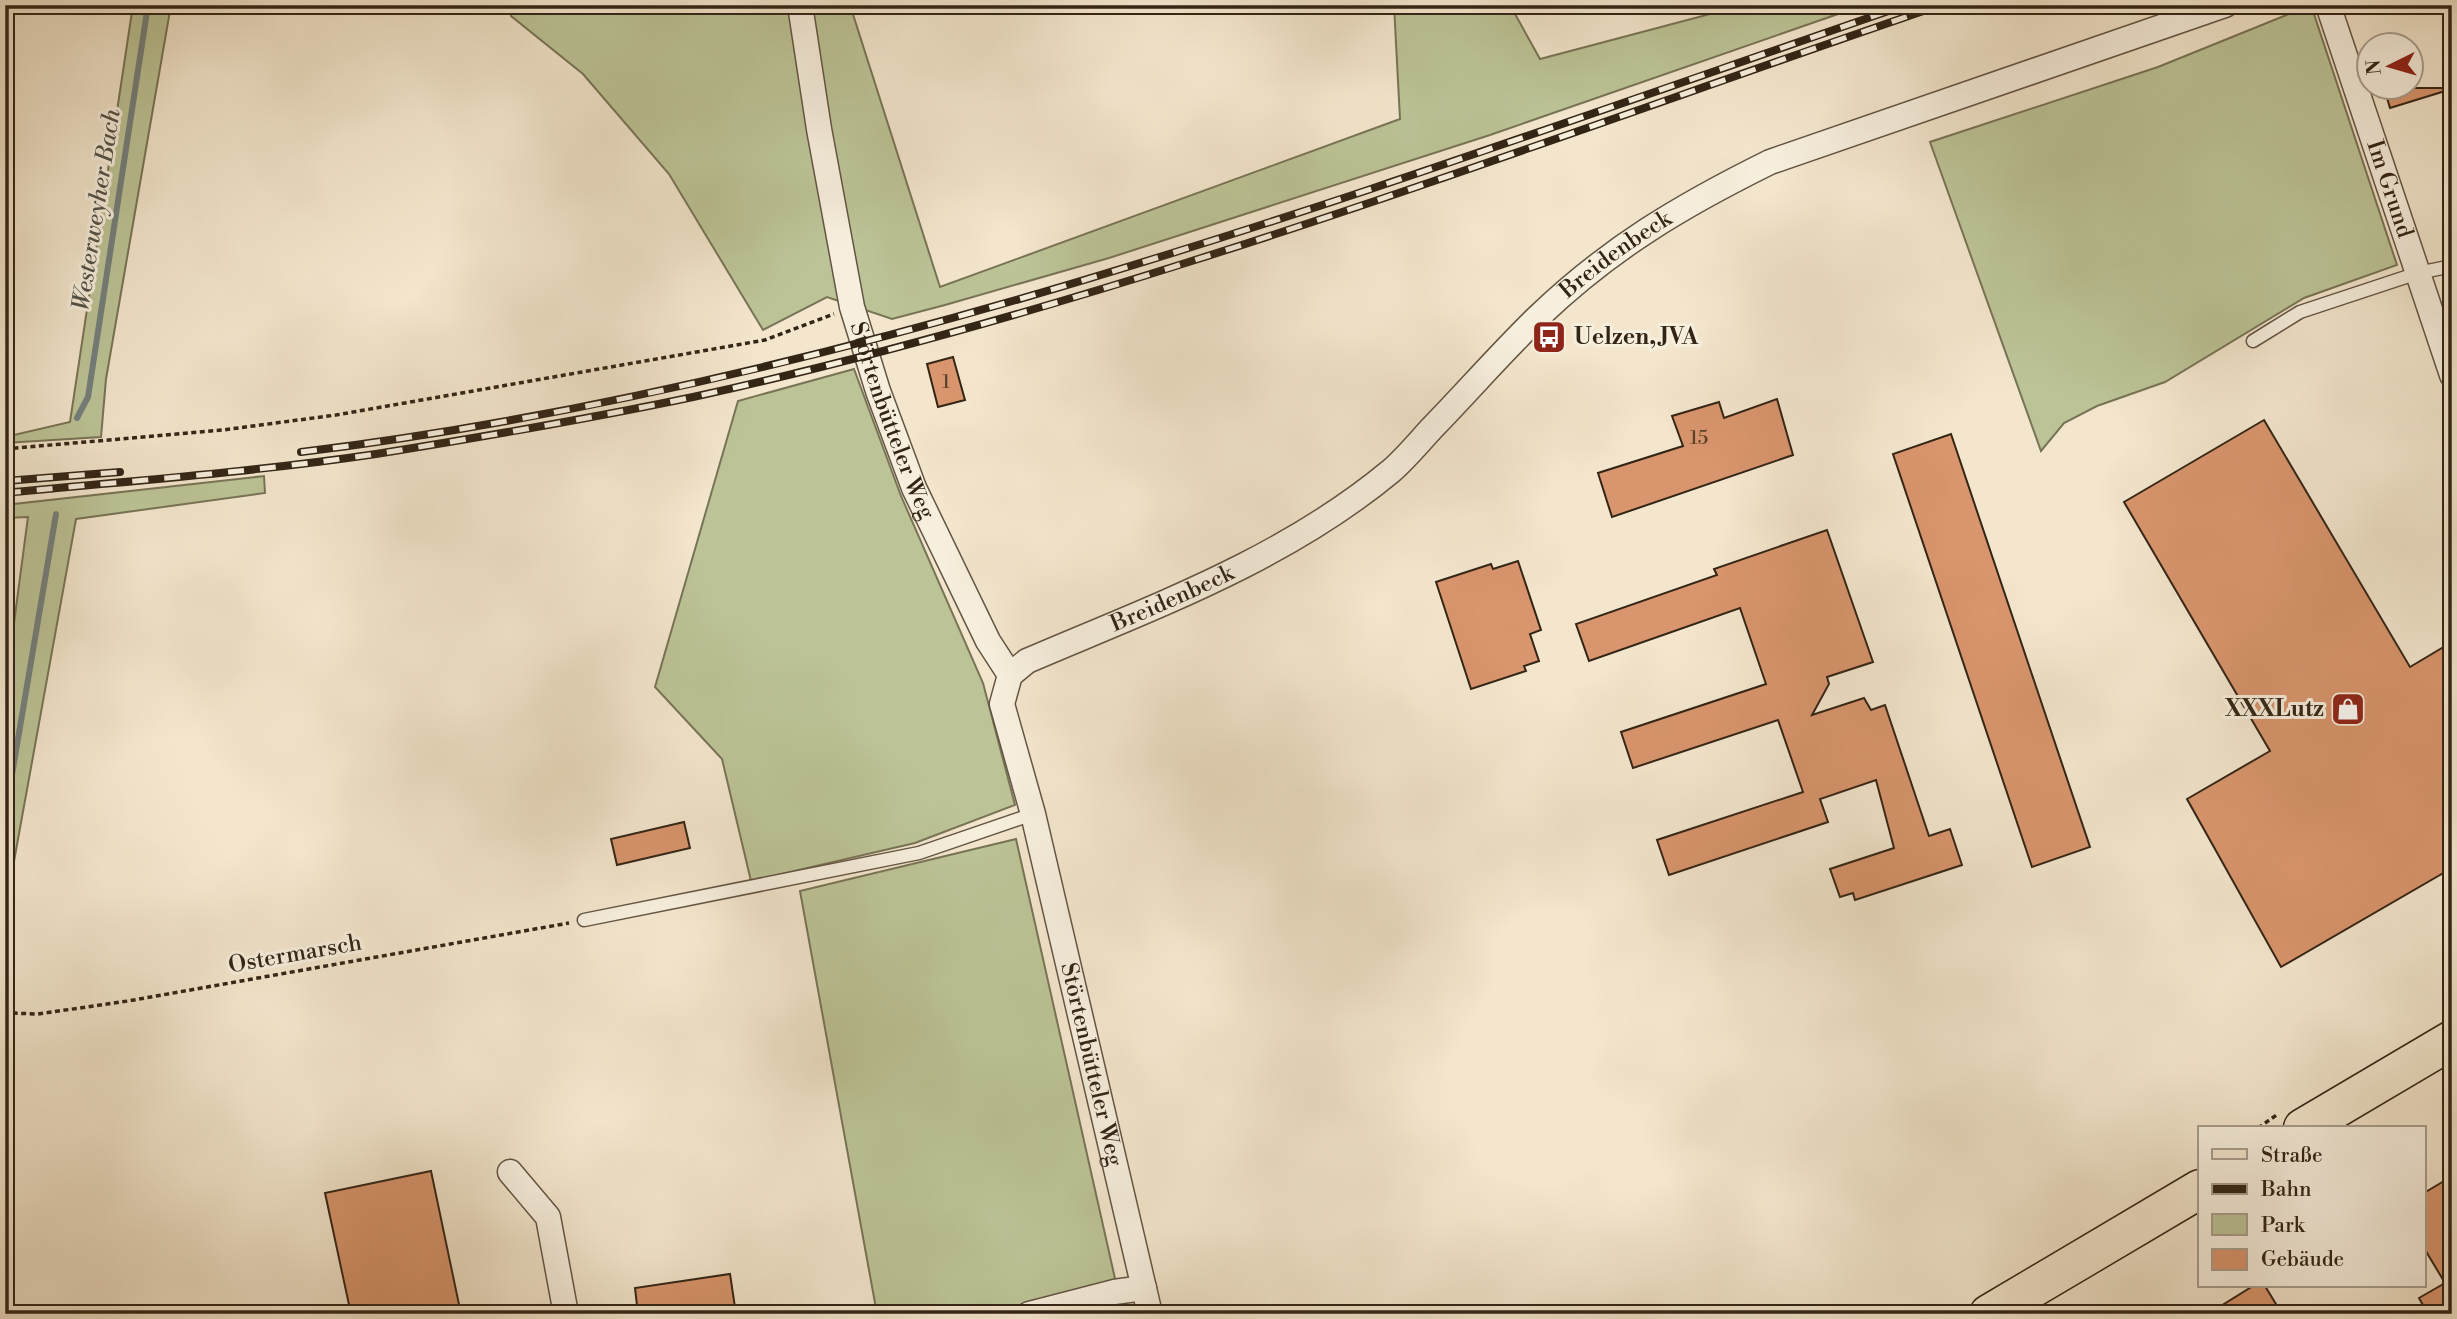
<svg xmlns="http://www.w3.org/2000/svg" width="2457" height="1319" font-family="'Libre Bodoni',serif">
	<style>
		.green { fill: #bcc497; stroke: #787456; stroke-width: 2 }
		.lines { fill: none; stroke-linecap: round; stroke-linejoin: round }
		.stream { stroke: #74807d; stroke-width: 6 }
		.building { fill: #d9956d; stroke: #332516; stroke-width: 2 }
		.service-casing { stroke: #635544; stroke-width: 15 }
		.minor-casing { stroke: #635544; stroke-width: 27 }
		.primary-casing { stroke: #332516; stroke-width: 41 }
		.path { stroke: #332516; stroke-width: 3.5; stroke-dasharray: 5 3.5; stroke-linecap: butt }
		.service { stroke: #f7efde; stroke-width: 12 }
		.minor { stroke: #f7efde; stroke-width: 24 }
		.primary { stroke: #f3e6cd; stroke-width: 38 }
		.rail-casing { stroke: #332516; stroke-width: 8 }
		.rail { stroke: #f7efde; stroke-width: 5; stroke-dasharray: 16; stroke-linecap: butt }
		.labels { text-anchor: middle; dominant-baseline: central; stroke-width: 6; stroke-linejoin: round; paint-order: stroke }
		.number-label { font-size: 19px; fill: #5c412c }
		.street-label { font-size: 23px; fill: #332516; stroke: #f7efde }
		.poi-label { font-size: 23px; font-weight: bold; fill: #332516; stroke: #f7efde; text-anchor: start }
		.water-label { font-size: 24px; font-style: italic; fill: #535349; stroke: #f7efde }
	</style>
	<rect width="100%" height="100%" fill="#f3e6cd"/>
	<filter id="stains"><feTurbulence type="fractalNoise" baseFrequency=".00286" numOctaves="4"/><feColorMatrix values="0 0 0 0 .2 0 0 0 0 .09 0 0 0 0 .02 0 0 0 .5 -.17"/></filter>
	<radialGradient id="worn" r=".72"><stop offset=".6" stop-color="#630" stop-opacity="0"/><stop offset="1" stop-color="#630" stop-opacity=".3"/></radialGradient>
	<path class="green" d="M133,5h38l-65,374 -5,58 -96,6v-6l65,-15z
		M511,5h339l90,282 460,-168 -6,-114h116l30,54 204,-54h120l-374,130 -381,123 -164,47 -53,14 -65,-22 -64,33 -94,-156 -86,-100 -72,-58z
		M2311,5l86,260 -93,33 -139,84 -68,24 -33,17 -23,28 -111,-309 228,-75z
		M854,369l47,127 82,187 32,122 -100,38 -164,38 -29,-122 -67,-72 83,-286z
		M264,476l1,17 -189,26 -71,392v-220l23,-174 -23,1v-13z
		M1016,839l107,475h-246l-77,-423z"/>
	<g class="lines">
		<path class="stream" d="M77,418l11,-21 60,-392
			M5,816l51,-302"/>
	</g>
	<path class="building" d="M2384,88h60l1,3 -55,17z
		M953,357l12,43 -27,7 -11,-43z
		M1777,399l16,56 -181,62 -14,-44 85,-27 -11,-30 47,-14 5,16z
		M2264,420l146,247 42,-25v226l-171,99 -94,-168 83,-48 -146,-249z
		M1951,434l139,413 -58,20 -139,-413z
		M1827,530l46,132 -46,15 2,7 -17,31 52,-17 7,12 14,-5 44,131 21,-7 12,36 -107,35 -2,-7 -13,4 -10,-28 64,-21 -18,-68 -56,19 8,23 -159,53 -12,-35 146,-48 -25,-72 -145,48 -12,-36 145,-48 -26,-76 -151,53 -13,-37 141,-49 -3,-6z
		M1518,561l23,69 -11,4 9,27 -15,5 2,5 -55,18 -35,-107 55,-18 2,5z
		M684,822l6,26 -73,17 -6,-26z
		M431,1171l30,143h-110l-26,-121z
		M2444,1181l8,13v120h-24l-9,-16 26,-15 -21,-35v-55z
		M730,1274l6,40h-98l-3,-26z
		M2253,1286h12l17,28h-74z"/>
	<g class="lines">
		<g class="service-casing">
			<path id="service" d="M2253,341l47,-29 118,-39 34,-7
				M584,920l335,-67 114,-39"/>
		</g>
		<g class="minor-casing">
			<g id="minor">
				<path id="s1" d="M800,5l19,124 33,178 26,84 36,97 74,153 22,34 -8,29 31,110 117,500"/>
				<path id="s2" d="M2328,5l124,370"/>
				<path id="s3" d="M1010,675l17,-14c126,-54 257,-101 364,-190 15,-13 28,-29 41,-43 35,-36 69,-75 106,-111 72,-69 143,-111 232,-155l455,-157"/>
				<path d="M510,1172l38,45 18,97"/>
				<path d="M1029,1314l85,-22 30,-4"/>
			</g>
		</g>
		<g class="primary-casing">
			<path id="primary" d="M2303,1128l149,-88
				M1989,1314l211,-125"/>
		</g>
		<path class="path" d="M5,449l218,-19 113,-15 429,-75 69,-26
			M5,1010l5,3 28,1 90,-13 441,-78
			M5,1022l5,-9
			M2258,1128l20,-14"/>
		<use href="#service" class="service"/>
		<use href="#minor" class="minor"/>
		<use href="#primary" class="primary"/>
		<g class="rail-casing">
			<path id="rail" d="M301,452c554,-67 1080,-267 1605,-447
				M5,481l115,-9
				M5,493c123,-12 249,-21 371,-39 106,-17 212,-35 317,-57 426,-93 836,-252 1248,-392"/>
		</g>
		<use href="#rail" class="rail"/>
	</g>
	<defs>
		<g id="bus-square" transform="scale(1.75)"><rect x="-9" y="-9" width="18" height="18" rx="4" fill="#8f2418" stroke="#f7efde"/><path d="M-5-6H5V4H4V6H2V4H-2V6H-4V4H-5ZM-3.5-4V0h7V-4ZM-3.5 1.2v1.5H-2V1.2ZM2 1.2v1.5H3.5V1.2Z" fill="#fff"/></g>
		<g id="shop-square" transform="scale(1.75)"><rect x="-9" y="-9" width="18" height="18" rx="4" fill="#8f2418" stroke="#f7efde"/><path d="M-5-2.5h2.3a2.7 3.5 0 0 1 5.4 0H5L5.5 6h-11ZM-1.5-2.5h3a1.5 2.3 0 0 0-3 0Z" fill="#fff"/></g>
	</defs>
	<g fill-rule="evenodd">
		<use href="#bus-square" x="1549" y="337"/>
		<use href="#shop-square" x="2348" y="709"/>
	</g>
	<g class="labels">
		<g class="number-label">
			<text x="946" y="382">1</text>
			<text x="1699" y="438">15</text>
		</g>
		<g class="street-label">
			<text stroke="none"><textPath href="#s2" startOffset="194">Im Grund</textPath></text>
			<text stroke="none"><textPath href="#s3" startOffset="747">Breidenbeck</textPath></text>
			<text stroke="none"><textPath href="#s1" startOffset="427">Störtenbütteler Weg</textPath></text>
			<text stroke="none"><textPath href="#s3" startOffset="180">Breidenbeck</textPath></text>
			<text transform="translate(295 954) rotate(-10)">Ostermarsch</text>
			<text stroke="none"><textPath href="#s1" startOffset="1110">Störtenbütteler Weg</textPath></text>
		</g>
		<g class="poi-label">
			<text x="1574" y="337">Uelzen, JVA</text>
			<text x="2324" y="709" text-anchor="end">XXXLutz</text>
		</g>
		<g class="water-label">
			<text transform="translate(97 210) rotate(-81)">Westerweyher Bach</text>
		</g>
	</g>
	<rect width="2457" height="1319" fill="none" stroke="#f3e6cd" stroke-width="28"/>
	<rect x="7" y="7" width="2443" height="1305" fill="none" stroke="#332516" stroke-width="3.5"/>
	<rect x="14" y="14" width="2429" height="1291" fill="none" stroke="#332516" stroke-width="2"/>
	<rect x="2198" y="1126" width="228" height="161" fill="#f7efde" stroke="#a99e8e" stroke-width="2"/>
	<rect x="2212" y="1149" width="35" height="10" fill="#f3e6cd" stroke="#a99e8e" stroke-width="2"/>
	<text x="2261" y="1162" font-size="21" fill="#332516">Straße</text>
	<rect x="2212" y="1184" width="35" height="10" fill="#332516" stroke="#a99e8e" stroke-width="2"/>
	<text x="2261" y="1196" font-size="21" fill="#332516">Bahn</text>
	<rect x="2212" y="1214" width="35" height="21" fill="#bcc497" stroke="#a99e8e" stroke-width="2"/>
	<text x="2261" y="1232" font-size="21" fill="#332516">Park</text>
	<rect x="2212" y="1249" width="35" height="21" fill="#d9956d" stroke="#a99e8e" stroke-width="2"/>
	<text x="2261" y="1266" font-size="21" fill="#332516">Gebäude</text>
	<g transform="translate(2390 66) rotate(265)"><circle r="33" fill="#f7efde" stroke="#a99e8e" stroke-width="2"/>
	<path d="M0-5L12 26L0 18L-12 26Z" fill="#8f2418"/>
	<text y="-10" font-size="19" font-weight="bold" text-anchor="middle" fill="#332516">N</text>
	</g>
	<rect width="100%" height="100%" filter="url(#stains)"/>
	<rect width="100%" height="100%" fill="url(#worn)"/>
</svg>
